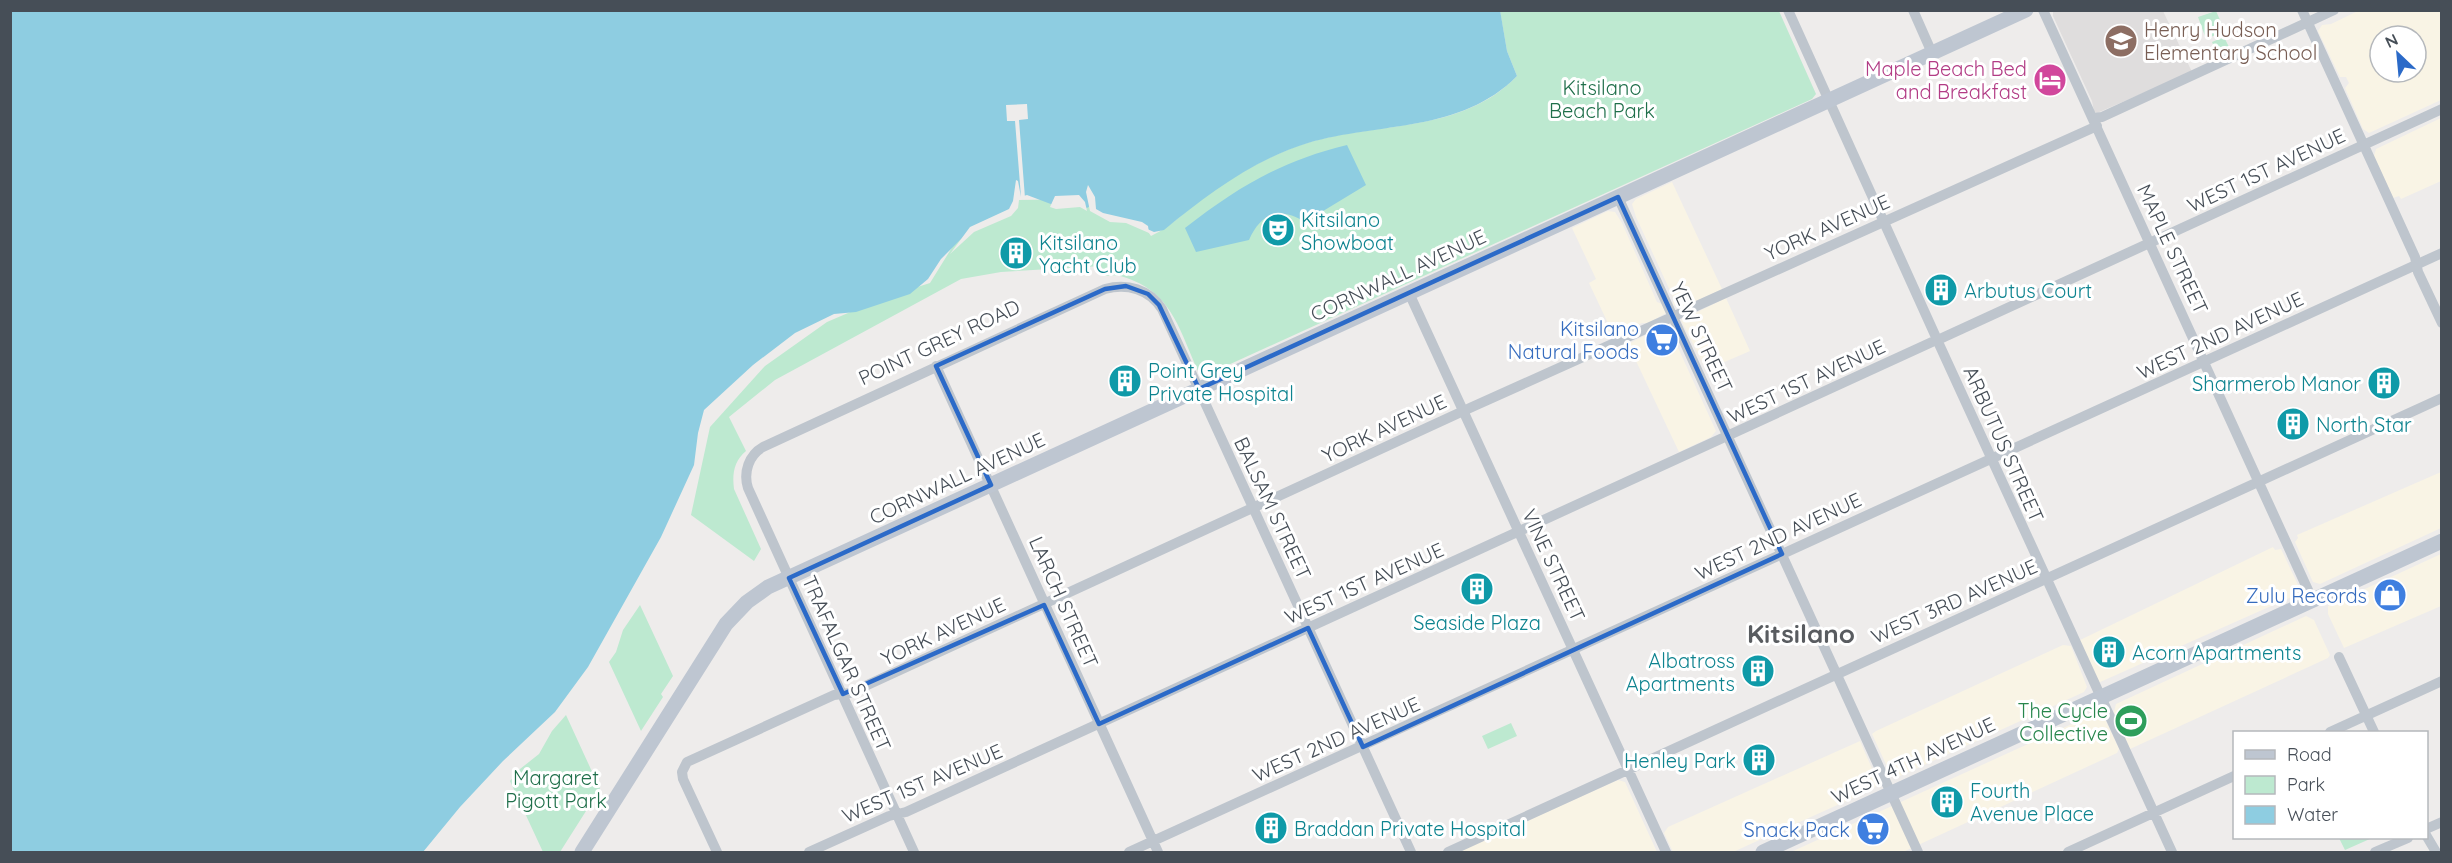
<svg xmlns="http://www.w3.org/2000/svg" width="2452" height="863" font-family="Quicksand,sans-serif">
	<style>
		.commercial { fill: #f9f4e5; fill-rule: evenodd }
		.education { fill: #dfdddd }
		.green { fill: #bde9d0 }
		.water { fill: #8ecde1 }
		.pier { fill: #eeeceb }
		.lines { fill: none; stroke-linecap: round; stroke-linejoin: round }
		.minor { stroke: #bec5cd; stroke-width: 10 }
		.secondary { stroke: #bec6d1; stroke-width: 15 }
		.marked { fill: none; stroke: #2b6ac8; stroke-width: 4.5; stroke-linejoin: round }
		.labels { text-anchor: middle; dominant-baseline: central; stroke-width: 6; stroke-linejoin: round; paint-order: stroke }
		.education-label { font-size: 20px; fill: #785e54; stroke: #fff; text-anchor: start }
		.hotel-label { font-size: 20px; fill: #b23c85; stroke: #fff; text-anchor: end }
		.park-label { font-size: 20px; fill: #1f6f4a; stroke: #fff }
		.street-label { font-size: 20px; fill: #464e57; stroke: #fff }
		.culture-label { font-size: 20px; fill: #0d838f; stroke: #fff; text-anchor: start }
		.shop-label { font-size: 20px; fill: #366cbe; stroke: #fff; text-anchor: end }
		.leisure-label { font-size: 20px; fill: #27864d; stroke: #fff; text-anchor: end }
		.district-label { font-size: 26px; font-weight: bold; fill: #595c60; stroke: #fff }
	</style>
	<rect width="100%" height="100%" fill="#eeeceb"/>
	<path class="commercial" d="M2360,10l81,1v89l-72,33 -6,-4 -18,-41 4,-5 -3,-6h-6l-22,-46 4,-6 9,-1zM2380,36h36v36h-36z
		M2441,118v63l-40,18 -2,-3 -6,2 -19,-42 2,-7z
		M1672,182l50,107 -40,19h-4l-5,-4v-7l-37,-80 -4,-13 4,-5z
		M1608,211l7,1 7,11 35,79 5,2 4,9 -18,10h-6l-28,13 -25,-53 7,-4 -24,-51z
		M1726,298l24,53 -44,19 -25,-50z
		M1666,325l6,2 4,7 -2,5 42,92 -5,6 -32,15 -51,-108z
		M2441,472v56l-121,56 -7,-2 -18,-40 3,-4 -1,-3z
		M2273,547l2,3 6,-1 18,38 -3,8 -198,88 -20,-42z
		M2441,554v52l-97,42 -16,-34v-8z
		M2306,616l8,4 16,35 -2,3 -198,91 -16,-37 2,-8z
		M2063,645l8,1 16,41 -3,5 -184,84h-6l-4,-3 -18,-39 4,-3z
		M2096,713l8,4 15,32 -2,4 -214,99h-112z
		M1860,741l17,39v5l-4,4 -140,63h-60l-9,-19 4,-6z
		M1618,780l7,2 32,70h-199z"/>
	<path class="education" d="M2053,10l110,1 29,61 -95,41 -3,-2 -2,-10 -39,-85z"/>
	<path class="green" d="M1500,11h279l37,83 -4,5 -608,277 -6,-5c-17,-37 -25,-75 -66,-91 -10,-4 -16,-6 -27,-4l-4,-10 -100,6 -40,7 -186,101 -46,37 17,34c-12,10 -14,23 -12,38l27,60 -7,12 -63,-46 19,-88 55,-61 62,-44 56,-24 47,-15 26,-42 59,-41 74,-1 57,30 5,7c21,-10 36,-27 55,-40 31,-22 65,-42 101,-53 71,-22 154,-9 210,-67l-10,-25z
		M2216,11l9,20 -19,8 -8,-22z
		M2224,37l5,10 -12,6 -5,-11z
		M640,605l33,71 -12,18 2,3 -22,34 -32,-69 7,-10 7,-22z
		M566,715l34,74 -40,63h-17l-33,-71 10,-12 19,-15 13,-23z
		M1511,723l6,13 -29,13 -6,-13z
		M2339,838h33l-27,12z"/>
	<path class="water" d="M1500,10l7,41 10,25c-56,57 -138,46 -209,67 -55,17 -100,51 -144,87l-10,2 -27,-12 -16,-1 -21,-13 -3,2 -7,-4 -24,2 -29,-11 -7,2 -5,9 -42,24 -13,10 -19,19 -13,20 -18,15 -54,18 -22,2 -39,19 -42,32 -49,45 -6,23 -4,32 -33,72 -73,130 -33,45 -52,49 -43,46 -37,45h-412l-1,-841z
		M1347,145l19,40 -61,37c-26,-16 -44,-9 -56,18l-53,12 -11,-24c53,-41 96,-67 162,-83z"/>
	<path class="pier" d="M1027,104l1,15 -9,1 6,78 -6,2 -1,8 -7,8 -37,16 -24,22 20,-27 39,-18 4,-8 3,-21 2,1 3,16 -6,-76h-8l-1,-16z
		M1088,185l7,12 1,12 7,4 39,9 6,4 1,7 -23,-10 -16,-1 -20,-11 -4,-19z
		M1079,195l6,7 2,9 -7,-4 -24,2 -6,-2 5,-11z"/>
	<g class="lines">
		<path class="minor" d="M1788,10l147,325
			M1913,10l19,43
			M2043,10l270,591
			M2302,10l113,247 3,15 24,51
			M2093,118l9,-1 232,-107
			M1618,197l300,655
			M1409,293l257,559
			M1942,338l500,-229
			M1939,344l233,508
			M936,366l222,486
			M2339,657l35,75
			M2330,732l112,-51
			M2426,829l16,-7
			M2426,835l10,17
			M717,852l-34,-73 -1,-7 5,-10 147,-67 16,-2 622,-286 625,-281
			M809,852l80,-36 17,-4 1026,-470
			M914,852l-166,-364c-5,-16 1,-33 15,-41l342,-158c22,-6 44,0 57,20l249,543
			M1129,852l1313,-599
			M1448,852l994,-454
			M2068,852l166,-76
			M2375,852l33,-14"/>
		<path class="secondary" d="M582,852l144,-228 21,-22 21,-15 1258,-577
			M1763,852l679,-311"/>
	</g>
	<path class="marked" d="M1618,197l164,357 -419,193 -55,-119 -209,96 -55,-119 -201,89 -54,-116 202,-93 -55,-119 169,-77 21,-3 22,8 11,11 40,84z"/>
	<defs>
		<g id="school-disc" transform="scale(1.725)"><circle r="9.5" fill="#8d6e63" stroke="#fff"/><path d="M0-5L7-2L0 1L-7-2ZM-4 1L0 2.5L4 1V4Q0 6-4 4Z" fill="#fff"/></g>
		<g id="hotel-disc" transform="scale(1.725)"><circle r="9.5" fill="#d1479c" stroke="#fff"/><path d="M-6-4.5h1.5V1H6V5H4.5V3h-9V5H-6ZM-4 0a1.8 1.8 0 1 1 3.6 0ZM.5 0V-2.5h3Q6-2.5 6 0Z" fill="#fff"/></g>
		<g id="theatre-disc" transform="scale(1.725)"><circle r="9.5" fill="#0f9aa8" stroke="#fff"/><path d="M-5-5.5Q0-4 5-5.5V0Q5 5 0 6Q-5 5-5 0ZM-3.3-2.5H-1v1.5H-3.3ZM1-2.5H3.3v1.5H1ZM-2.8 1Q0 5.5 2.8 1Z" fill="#fff"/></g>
		<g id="building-disc" transform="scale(1.725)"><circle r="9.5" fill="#0f9aa8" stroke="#fff"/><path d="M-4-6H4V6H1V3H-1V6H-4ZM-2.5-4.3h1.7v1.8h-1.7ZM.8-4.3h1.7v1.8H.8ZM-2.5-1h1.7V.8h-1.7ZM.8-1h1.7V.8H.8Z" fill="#fff"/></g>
		<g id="supermarket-disc" transform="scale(1.725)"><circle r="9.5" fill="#3f7fe0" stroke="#fff"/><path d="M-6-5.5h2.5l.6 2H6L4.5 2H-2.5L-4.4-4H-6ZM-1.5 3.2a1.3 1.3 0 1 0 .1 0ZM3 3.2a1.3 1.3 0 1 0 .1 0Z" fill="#fff"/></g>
		<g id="shop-disc" transform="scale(1.725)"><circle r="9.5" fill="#3f7fe0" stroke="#fff"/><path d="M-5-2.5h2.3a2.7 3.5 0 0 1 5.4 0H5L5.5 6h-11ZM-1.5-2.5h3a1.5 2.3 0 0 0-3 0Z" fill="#fff"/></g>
		<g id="stadium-disc" transform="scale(1.725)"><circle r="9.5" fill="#2e9e5b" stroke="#fff"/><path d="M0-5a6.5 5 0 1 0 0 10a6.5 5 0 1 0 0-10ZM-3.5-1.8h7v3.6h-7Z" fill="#fff"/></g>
	</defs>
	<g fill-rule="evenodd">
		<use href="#school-disc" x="2121" y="41"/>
		<use href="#hotel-disc" x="2050" y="80"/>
		<use href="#theatre-disc" x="1278" y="230"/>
		<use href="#building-disc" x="1016" y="253"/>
		<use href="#building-disc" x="1941" y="290"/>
		<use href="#supermarket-disc" x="1662" y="340"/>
		<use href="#building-disc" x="1125" y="381"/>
		<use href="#building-disc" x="2384" y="383"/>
		<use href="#building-disc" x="2293" y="424"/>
		<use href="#building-disc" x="1477" y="589"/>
		<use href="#shop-disc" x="2390" y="595"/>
		<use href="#building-disc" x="2109" y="652"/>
		<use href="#building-disc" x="1758" y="671"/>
		<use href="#stadium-disc" x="2131" y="721"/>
		<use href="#building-disc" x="1759" y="760"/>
		<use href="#building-disc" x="1947" y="802"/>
		<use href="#building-disc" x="1271" y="828"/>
		<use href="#supermarket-disc" x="1873" y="829"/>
	</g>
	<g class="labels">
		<g class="education-label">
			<text x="2144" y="29">Henry Hudson<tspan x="2144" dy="23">Elementary School</tspan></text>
		</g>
		<g class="hotel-label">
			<text x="2027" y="68">Maple Beach Bed<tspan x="2027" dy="23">and Breakfast</tspan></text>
		</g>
		<g class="park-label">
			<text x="1602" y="87">Kitsilano<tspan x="1602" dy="23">Beach Park</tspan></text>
			<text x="556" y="777">Margaret<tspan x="556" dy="23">Pigott Park</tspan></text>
		</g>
		<g class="street-label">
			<text transform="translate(2266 170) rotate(-25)">WEST 1ST AVENUE</text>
			<text transform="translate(1827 227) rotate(-24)">YORK AVENUE</text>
			<text transform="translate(2173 249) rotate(65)">MAPLE STREET</text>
			<text transform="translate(1398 275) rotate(-25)">CORNWALL AVENUE</text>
			<text transform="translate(2220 335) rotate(-25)">WEST 2ND AVENUE</text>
			<text transform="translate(1702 337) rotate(65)">YEW STREET</text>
			<text transform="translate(939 342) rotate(-25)">POINT GREY ROAD</text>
			<text transform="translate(1806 381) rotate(-25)">WEST 1ST AVENUE</text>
			<text transform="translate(1384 428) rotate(-25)">YORK AVENUE</text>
			<text transform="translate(2004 444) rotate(66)">ARBUTUS STREET</text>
			<text transform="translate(957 478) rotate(-25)">CORNWALL AVENUE</text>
			<text transform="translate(1273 508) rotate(65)">BALSAM STREET</text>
			<text transform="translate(1778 536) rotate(-25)">WEST 2ND AVENUE</text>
			<text transform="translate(1554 565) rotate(65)">VINE STREET</text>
			<text transform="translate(1364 583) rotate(-24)">WEST 1ST AVENUE</text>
			<text transform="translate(1954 601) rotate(-24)">WEST 3RD AVENUE</text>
			<text transform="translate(1064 602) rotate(66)">LARCH STREET</text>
			<text transform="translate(943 631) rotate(-25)">YORK AVENUE</text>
			<text transform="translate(847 663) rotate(66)">TRAFALGAR STREET</text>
			<text transform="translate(1336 739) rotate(-24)">WEST 2ND AVENUE</text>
			<text transform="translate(1913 760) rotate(-25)">WEST 4TH AVENUE</text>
			<text transform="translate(922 783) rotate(-23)">WEST 1ST AVENUE</text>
		</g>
		<g class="culture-label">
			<text x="1301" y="219">Kitsilano<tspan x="1301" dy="23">Showboat</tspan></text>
			<text x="1039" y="242">Kitsilano<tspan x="1039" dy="23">Yacht Club</tspan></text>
			<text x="1964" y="290">Arbutus Court</text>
			<text x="1148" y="370">Point Grey<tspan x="1148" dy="23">Private Hospital</tspan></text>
			<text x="2361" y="383" text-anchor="end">Sharmerob Manor</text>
			<text x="2316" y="424">North Star</text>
			<text x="1477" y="622" text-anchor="middle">Seaside Plaza</text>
			<text x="2132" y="652">Acorn Apartments</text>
			<text x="1735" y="660" text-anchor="end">Albatross<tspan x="1735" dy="23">Apartments</tspan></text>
			<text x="1736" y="760" text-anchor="end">Henley Park</text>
			<text x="1970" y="790">Fourth<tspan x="1970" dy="23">Avenue Place</tspan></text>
			<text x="1294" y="828">Braddan Private Hospital</text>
		</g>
		<g class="shop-label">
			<text x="1639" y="328">Kitsilano<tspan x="1639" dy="23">Natural Foods</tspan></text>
			<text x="2367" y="595">Zulu Records</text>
			<text x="1850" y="829">Snack Pack</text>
		</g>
		<g class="leisure-label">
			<text x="2108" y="710">The Cycle<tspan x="2108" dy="23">Collective</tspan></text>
		</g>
		<g class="district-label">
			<text x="1801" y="633">Kitsilano</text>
		</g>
	</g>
	<rect width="2452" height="863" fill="none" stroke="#464e57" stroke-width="24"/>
	<rect x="2233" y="731" width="195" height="108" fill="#ffffff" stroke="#b5b8bc" stroke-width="1.5"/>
	<rect x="2245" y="750" width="30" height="9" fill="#bec6d1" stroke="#b5b8bc" stroke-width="1.5"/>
	<text x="2287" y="761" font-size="18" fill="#464e57">Road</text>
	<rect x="2245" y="776" width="30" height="18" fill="#bde9d0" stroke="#b5b8bc" stroke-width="1.5"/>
	<text x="2287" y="791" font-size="18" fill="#464e57">Park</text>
	<rect x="2245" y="806" width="30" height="18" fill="#8ecde1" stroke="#b5b8bc" stroke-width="1.5"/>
	<text x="2287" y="821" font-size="18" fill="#464e57">Water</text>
	<g transform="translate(2398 54) rotate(334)"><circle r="28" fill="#ffffff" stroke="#b5b8bc" stroke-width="1.5"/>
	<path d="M0-4.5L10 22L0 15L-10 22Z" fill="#2b6ac8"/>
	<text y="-9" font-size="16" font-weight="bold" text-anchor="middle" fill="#464e57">N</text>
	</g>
</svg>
